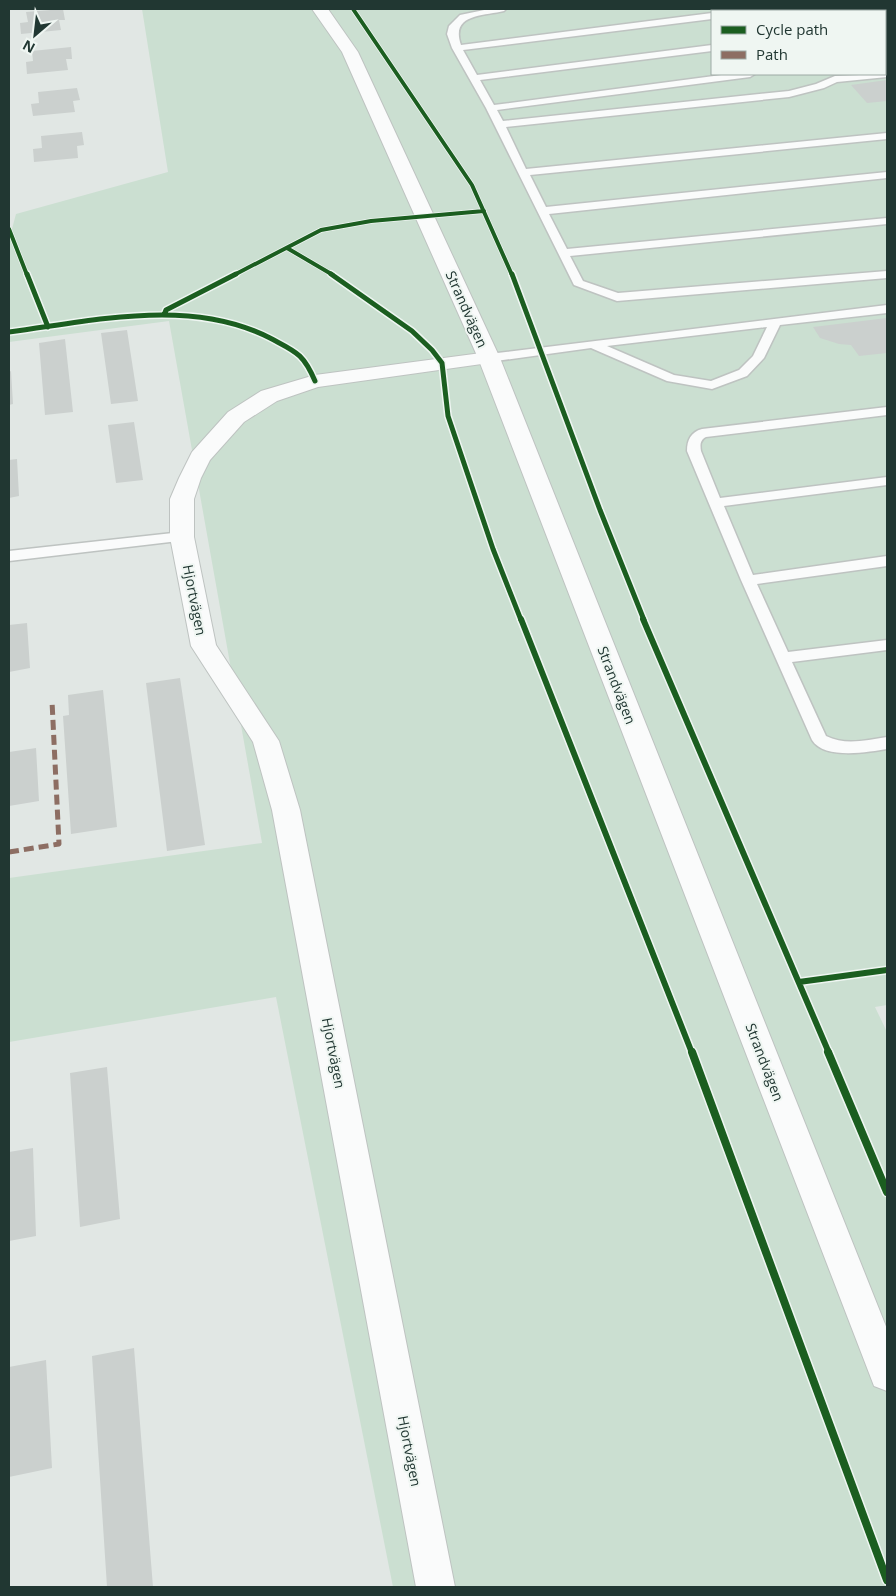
<svg xmlns="http://www.w3.org/2000/svg" width="896" height="1596" font-family="'Open Sans',sans-serif">
	<style>
		.green { fill: #cbdfd1; fill-rule: evenodd }
		.building { fill: #cbd0ce }
		.lines { fill: none; stroke-linecap: round; stroke-linejoin: round }
		.service-casing { stroke: #bec3c1; stroke-width: 3 }
		.minor-casing { stroke: #bec3c1; stroke-width: 2 }
		.tertiary-casing { stroke: #bec3c1; stroke-width: 2 }
		.service { fill: #fafbfb; fill-rule: evenodd }
		.minor { fill: #fafbfb; fill-rule: evenodd }
		.tertiary { fill: #fafbfb; fill-rule: evenodd }
		.quiet { stroke: #8d6e63; stroke-width: 5; stroke-dasharray: 10 5; stroke-linecap: butt }
		.cycleway-far3-casing { stroke: #eff6f2; stroke-width: 5.5 }
		.cycleway-far2-casing { stroke: #eff6f2; stroke-width: 8 }
		.cycleway-far1-casing { stroke: #eff6f2; stroke-width: 9 }
		.cycleway-casing { stroke: #eff6f2; stroke-width: 11 }
		.cycleway-far3 { stroke: #1b5e20; stroke-width: 4 }
		.cycleway-far2 { stroke: #1b5e20; stroke-width: 5 }
		.cycleway-far1 { stroke: #1b5e20; stroke-width: 6 }
		.cycleway { stroke: #1b5e20; stroke-width: 8 }
		.labels { text-anchor: middle; dominant-baseline: central; stroke-width: 4; stroke-linejoin: round; paint-order: stroke }
		.street-label { font-size: 14px; fill: #213732; stroke: #eff6f2 }
	</style>
	<rect width="100%" height="100%" fill="#e1e7e4"/>
	<path class="green" d="M142,9h745v996l-12,2 12,25v555h-494l-117,-590 -267,45v-164l253,-35 -93,-522 -160,21v-102l7,-26 152,-42zM712,11h173v63h-173z"/>
	<path class="building" d="M63,9l2,11h-6l2,10 -40,4 -1,-11 8,-1 -2,-10z
		M71,47l1,12h-6l2,11 -41,4 -1,-12 7,-1 -1,-10z
		M887,80v21l-20,2 -16,-18z
		M77,88l3,12 -7,1 2,11 -42,4 -2,-12 8,-1 -1,-11z
		M82,132l2,13 -7,1 1,12 -44,4 -1,-13 9,-1 -1,-12z
		M887,318v35l-28,3 -8,-11 -12,-1 -19,-6 -7,-11z
		M127,330l11,71 -27,3 -10,-71z
		M65,339l8,73 -28,3 -6,-72z
		M11,371l2,33 -4,1v-33z
		M134,422l9,58 -27,3 -8,-58z
		M17,459l2,37 -10,2v-38z
		M27,623l3,45 -21,4v-47z
		M180,678l25,167 -38,6 -21,-168z
		M103,690l14,137 -46,7 -8,-118 6,-1 -1,-20z
		M36,748l3,53 -30,5v-54z
		M107,1067l13,152 -40,8 -10,-154z
		M33,1148l3,88 -27,5v-89z
		M134,1348l19,239h-46l-15,-231z
		M46,1360l6,108 -43,9v-110z"/>
	<g class="lines">
		<g class="service-casing">
			<path id="service" d="M489,9h17l-2,2c-21,5 -54,3 -43,34l251,-32v6l-249,31 14,25 235,-30v6l-232,29 14,25 235,-31h26l-5,3 -253,33 6,11 286,-30 27,-7 19,-8 50,-2v-3h2v6l-50,5 -13,6 -35,9 -283,30 20,42 361,-36v6l-357,36 16,32 341,-35v6l-338,36 18,35 320,-31v6l-317,32 13,25 35,12 269,-22v7l-270,23 -43,-16 -88,-177 -34,-60 -5,-14 2,-8 11,-11z
				M745,9h27l-3,2h-27z
				M885,22h2v6h-2z
				M887,305v8l-107,12 -16,33 -17,18 -35,13 -45,-8 -76,-33 -102,14 -6,-4 6,-4zM767,327l-14,29 -14,14 -28,11 -37,-6 -67,-29z
				M887,407v8l-181,22c-6,3 -6,8 -5,14l19,47 167,-21v8l-163,21 29,69 134,-19v10l-130,18 31,68 99,-12v10l-95,12 34,74c20,10 40,4 61,1v12c-18,3 -63,11 -75,-9l-71,-160 -54,-129c0,-11 4,-19 15,-22z
				M182,532l5,2 2,3 -2,3 -178,21v-10z"/>
		</g>
		<g class="minor-casing">
			<path id="minor" d="M489,352l7,2 4,4 -4,4 -178,25 -41,14 -33,21 -34,38 -9,18 -7,21v38l22,108 63,96 21,69 155,777h-39l-144,-777 -19,-68 -62,-96 -21,-109v-38l9,-21 13,-26 36,-40 33,-21 54,-16z"/>
		</g>
		<g class="tertiary-casing">
			<path id="tertiary" d="M312,9h16l30,43 142,306 387,971v62l-13,-5 -5,-13 -391,-1015 -136,-306z"/>
		</g>
		<use href="#service" class="service"/>
		<use href="#minor" class="minor"/>
		<use href="#tertiary" class="tertiary"/>
		<path class="quiet" d="M9,852l50,-8 -7,-143"/>
		<g class="cycleway-far3-casing">
			<path id="cycleway-far3" d="M353,9l119,176 40,90
				M9,229l18,46
				M287,248l46,27
				M234,275l87,-45 50,-9 113,-10"/>
		</g>
		<g class="cycleway-far2-casing">
			<path id="cycleway-far2" d="M27,274l21,53
				M331,274l81,57 20,19 10,13 6,53 45,133 28,71
				M512,274l88,236 44,110
				M164,315l2,-5 70,-36
				M9,332c85,-11 181,-35 261,6 26,14 33,15 45,43"/>
		</g>
		<g class="cycleway-far1-casing">
			<path id="cycleway-far1" d="M521,619l171,434
				M643,619l186,434
				M799,982l88,-12"/>
		</g>
		<g class="cycleway-casing">
			<path id="cycleway" d="M692,1052l195,528
				M828,1052l59,140"/>
		</g>
		<use href="#cycleway-far3" class="cycleway-far3"/>
		<use href="#cycleway-far2" class="cycleway-far2"/>
		<use href="#cycleway-far1" class="cycleway-far1"/>
		<use href="#cycleway" class="cycleway"/>
	</g>
	<g class="labels">
		<g class="street-label">
			<text transform="translate(467 309) rotate(66)">Strandvägen</text>
			<text transform="translate(195 600) rotate(79)">Hjortvägen</text>
			<text transform="translate(617 685) rotate(69)">Strandvägen</text>
			<text transform="translate(334 1053) rotate(79)">Hjortvägen</text>
			<text transform="translate(765 1062) rotate(69)">Strandvägen</text>
			<text transform="translate(410 1451) rotate(79)">Hjortvägen</text>
		</g>
	</g>
	<rect width="896" height="1596" fill="none" stroke="#213732" stroke-width="20"/>
	<rect x="711" y="10" width="175" height="65" fill="#eff6f2" stroke="#9daaa5"/>
	<rect x="721" y="26" width="25" height="8" fill="#1b5e20" stroke="#9daaa5"/>
	<text x="756" y="35" font-size="15" fill="#213732">Cycle path</text>
	<rect x="721" y="51" width="25" height="8" fill="#8d6e63" stroke="#9daaa5"/>
	<text x="756" y="60" font-size="15" fill="#213732">Path</text>
	<g transform="translate(35 35) rotate(208)" stroke="#eff6f2" stroke-width="4" paint-order="stroke">
	<path d="M0-4L9 19L0 12L-9 19Z" fill="#213732"/>
	<text y="-8" font-size="14" font-weight="bold" text-anchor="middle" fill="#213732">N</text>
	</g>
</svg>
